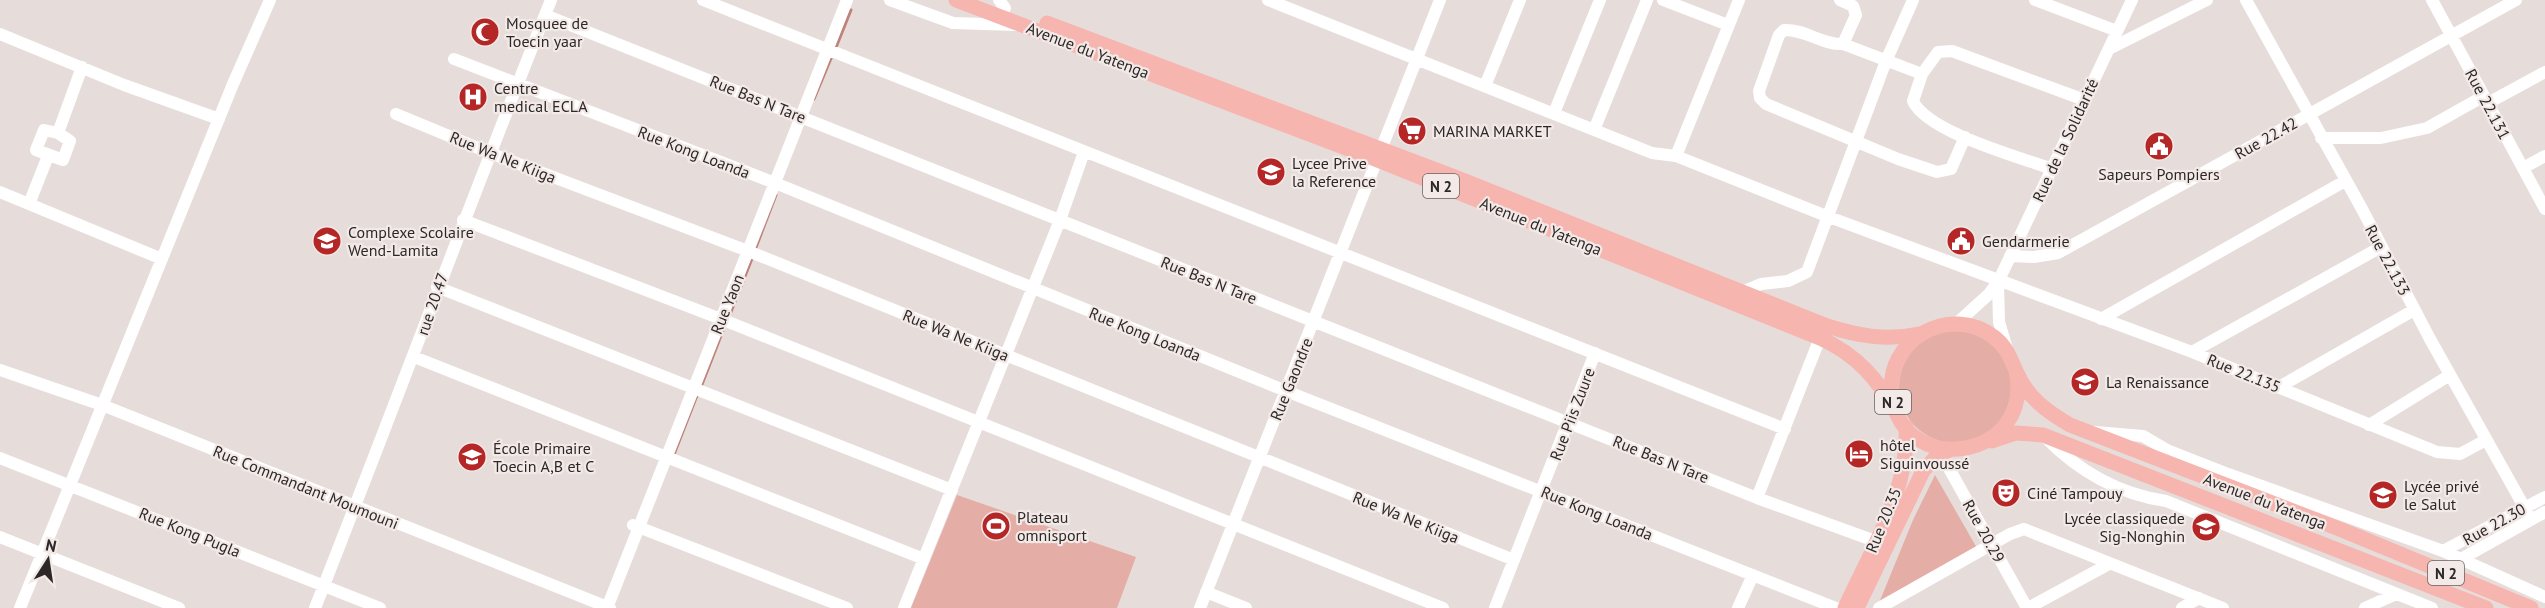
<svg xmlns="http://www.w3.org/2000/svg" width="2545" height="608" font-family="'PT Sans',sans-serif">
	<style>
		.green { fill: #e4ada6 }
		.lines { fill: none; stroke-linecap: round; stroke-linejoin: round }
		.stream { stroke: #c0837c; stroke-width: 3 }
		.minor { stroke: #fff; stroke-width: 12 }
		.major { stroke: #f7b5af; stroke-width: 15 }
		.labels { text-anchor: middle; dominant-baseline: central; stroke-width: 4.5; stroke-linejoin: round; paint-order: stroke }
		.shield { fill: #f3eae8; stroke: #686262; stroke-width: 1.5 }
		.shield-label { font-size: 15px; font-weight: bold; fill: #2c2828 }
		.poi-label { font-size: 16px; fill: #2c2828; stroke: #f3eae8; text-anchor: start }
		.street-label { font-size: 16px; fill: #2c2828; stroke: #f3eae8 }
	</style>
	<rect width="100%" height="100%" fill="#e6dddb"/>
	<path class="green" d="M1899 387a56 56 0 1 1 112 0a56 56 0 1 1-112 0Z
		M1935,475l42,73 -98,55 34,-83z
		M957,495l179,62 -19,51h-206z"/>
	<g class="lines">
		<path class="stream" d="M835,50l16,-40
			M814,99l18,-43
			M755,250l21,-55
			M729,317l24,-61
			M701,387l25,-64
			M673,457l25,-64"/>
		<path class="minor" d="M703,0l1082,429
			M890,0l63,23 63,2
			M999,0l6,8
			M1268,0l384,153 24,3 153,61 363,135 245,100 23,2 26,-14
			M1663,0l65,25
			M1840,0l13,6 3,9 -13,29
			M2035,0l82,31
			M2246,0l116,209 68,130 101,180
			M2432,0l113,209
			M545,15l1212,483 118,43
			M0,34l124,51 95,34
			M2111,48l96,-48
			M454,59l321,124 511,208 550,217
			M1922,74l-79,-30c-21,1 -38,-15 -59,-14l-5,5 -20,56 1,7 6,6 132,55 39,13 14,-3 14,-32
			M1485,86l35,-86
			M2488,103l57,-31
			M1554,113l46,-113
			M396,114l94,39 258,98 766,309
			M44,130l14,3 12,8 -7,19 -27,-10z
			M1594,130l53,-130
			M58,133l24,-66
			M2321,138h60l46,-10 57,-32
			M1676,156l63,-156
			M2523,168l22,-12
			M2052,169c-33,-12 -125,-37 -139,-68l9,-27 16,-22 14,-1 130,48
			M0,192l162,67
			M29,204l19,-48
			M463,220l258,99 722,289
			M2010,256l24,1 24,-4 458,-253
			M1998,284l1,38 8,27
			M437,287l515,203
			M1742,292l19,-8 27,-3 19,-9 79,-211 27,-61
			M2101,319l244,-138
			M1956,324l33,-30 10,-14 133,-280
			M2192,352l189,-105
			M414,357l510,202
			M0,370l102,35 508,203
			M2279,387l135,-77
			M2369,425l81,-50
			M2095,432l48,4 24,14 61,24 215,77 102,46
			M2044,436c34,35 74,58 122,65l266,107
			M1941,454l86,154
			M0,458l380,150
			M1757,498l63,-160
			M633,525l214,83
			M0,537l179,71
			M2443,551l102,-54
			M2461,559l84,-47
			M1206,592l40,16
			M20,608l213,-524 37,-84
			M315,608c80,-202 155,-406 236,-608
			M607,608l240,-608
			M904,608l156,-388 24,-68
			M1200,608c81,-203 160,-406 240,-608
			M1495,608l100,-255
			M1738,608l15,-33
			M1879,608l131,-74 14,-5 199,79
			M2028,608l81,-44
			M2182,608l17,-10
			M2365,608l31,-14"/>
		<path class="major" d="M956,0l419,159 445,179c37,17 58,41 77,76
			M1047,23l408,154 372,149c32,10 59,15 92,8
			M2016,371c19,88 -112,109 -124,25 -8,-56 58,-93 102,-59 12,9 16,20 22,34 11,26 30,40 54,54l272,105 189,78
			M1992,441l24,-8 27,2 443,173
			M1845,608c25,-56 65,-118 61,-181
			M1857,608l66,-137 11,-12 15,-9"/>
	</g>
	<defs>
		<g id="mosque-disc" transform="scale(1.5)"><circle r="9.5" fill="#b52626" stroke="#f3eae8"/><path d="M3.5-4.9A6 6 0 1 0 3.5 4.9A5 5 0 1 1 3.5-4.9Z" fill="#fff"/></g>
		<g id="hospital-disc" transform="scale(1.5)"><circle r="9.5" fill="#b52626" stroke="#f3eae8"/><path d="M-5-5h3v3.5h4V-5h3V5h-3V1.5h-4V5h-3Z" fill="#fff"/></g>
		<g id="supermarket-disc" transform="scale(1.5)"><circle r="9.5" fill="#b52626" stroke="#f3eae8"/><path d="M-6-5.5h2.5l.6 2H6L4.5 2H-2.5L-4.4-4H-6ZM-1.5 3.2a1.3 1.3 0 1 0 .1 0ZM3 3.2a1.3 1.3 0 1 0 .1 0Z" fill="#fff"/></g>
		<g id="civic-disc" transform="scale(1.5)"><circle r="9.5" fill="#b52626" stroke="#f3eae8"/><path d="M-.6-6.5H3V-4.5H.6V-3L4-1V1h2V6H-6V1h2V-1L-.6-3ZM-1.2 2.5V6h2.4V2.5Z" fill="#fff"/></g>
		<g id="school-disc" transform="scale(1.5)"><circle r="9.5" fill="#b52626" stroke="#f3eae8"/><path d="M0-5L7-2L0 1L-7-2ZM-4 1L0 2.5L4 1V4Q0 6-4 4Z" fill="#fff"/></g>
		<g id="hotel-disc" transform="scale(1.5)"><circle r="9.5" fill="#b52626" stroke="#f3eae8"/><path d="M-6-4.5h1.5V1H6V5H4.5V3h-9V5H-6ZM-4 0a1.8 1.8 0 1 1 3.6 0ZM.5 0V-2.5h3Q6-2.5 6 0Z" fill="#fff"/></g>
		<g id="theatre-disc" transform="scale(1.5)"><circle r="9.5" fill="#b52626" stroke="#f3eae8"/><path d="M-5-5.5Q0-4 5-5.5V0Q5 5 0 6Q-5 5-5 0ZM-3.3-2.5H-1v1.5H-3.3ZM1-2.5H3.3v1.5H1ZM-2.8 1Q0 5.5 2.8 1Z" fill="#fff"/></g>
		<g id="stadium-disc" transform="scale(1.5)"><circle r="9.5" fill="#b52626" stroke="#f3eae8"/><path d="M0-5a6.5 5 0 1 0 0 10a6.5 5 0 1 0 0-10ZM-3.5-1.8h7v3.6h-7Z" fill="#fff"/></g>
	</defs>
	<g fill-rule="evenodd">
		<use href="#mosque-disc" x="485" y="32"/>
		<use href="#hospital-disc" x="473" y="97"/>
		<use href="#supermarket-disc" x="1412" y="131"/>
		<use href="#civic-disc" x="2159" y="146"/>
		<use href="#school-disc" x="1271" y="172"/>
		<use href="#school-disc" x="327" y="241"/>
		<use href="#civic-disc" x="1961" y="241"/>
		<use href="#school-disc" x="2085" y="382"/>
		<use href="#hotel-disc" x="1859" y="454"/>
		<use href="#school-disc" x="472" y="457"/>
		<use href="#theatre-disc" x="2006" y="493"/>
		<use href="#school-disc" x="2383" y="495"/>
		<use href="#stadium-disc" x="996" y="526"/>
		<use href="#school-disc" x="2206" y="527"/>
	</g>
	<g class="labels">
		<g class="shield">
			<rect x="1423" y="174" width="36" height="24" rx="4.5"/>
			<rect x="1875" y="390" width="36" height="24" rx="4.5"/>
			<rect x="2428" y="561" width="36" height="24" rx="4.5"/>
		</g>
		<g class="shield-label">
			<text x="1441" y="186">N 2</text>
			<text x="1893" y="402">N 2</text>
			<text x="2446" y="573">N 2</text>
		</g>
		<g class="poi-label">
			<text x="506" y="23">Mosquee de<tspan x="506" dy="18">Toecin yaar</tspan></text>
			<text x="494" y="88">Centre<tspan x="494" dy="18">medical ECLA</tspan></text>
			<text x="1433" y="131">MARINA MARKET</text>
			<text x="1292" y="163">Lycee Prive<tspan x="1292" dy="18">la Reference</tspan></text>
			<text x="2159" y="174" text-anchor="middle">Sapeurs Pompiers</text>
			<text x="348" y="232">Complexe Scolaire<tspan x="348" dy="18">Wend-Lamita</tspan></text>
			<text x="1982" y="241">Gendarmerie</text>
			<text x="2106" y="382">La Renaissance</text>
			<text x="1880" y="445">hôtel<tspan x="1880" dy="18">Siguinvoussé</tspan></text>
			<text x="493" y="448">École Primaire<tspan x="493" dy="18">Toecin A,B et C</tspan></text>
			<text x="2404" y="486">Lycée privé<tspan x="2404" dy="18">le Salut</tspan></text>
			<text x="2027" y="493">Ciné Tampouy</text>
			<text x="1017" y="517">Plateau<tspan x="1017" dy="18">omnisport</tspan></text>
			<text x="2185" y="518" text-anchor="end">Lycée classiquede<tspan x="2185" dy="18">Sig-Nonghin</tspan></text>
		</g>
		<g class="street-label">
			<text transform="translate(1088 50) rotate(21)">Avenue du Yatenga</text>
			<text transform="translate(758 99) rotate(22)">Rue Bas N Tare</text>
			<text transform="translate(2488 104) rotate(62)">Rue 22.131</text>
			<text transform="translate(2266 138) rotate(-29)">Rue 22.42</text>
			<text transform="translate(2065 140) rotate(-65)">Rue de la Solidarité</text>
			<text transform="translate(694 152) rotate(21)">Rue Kong Loanda</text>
			<text transform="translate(503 157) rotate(22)">Rue Wa Ne Kiiga</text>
			<text transform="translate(1541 226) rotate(22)">Avenue du Yatenga</text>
			<text transform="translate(2388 260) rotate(62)">Rue 22.133</text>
			<text transform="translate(1209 280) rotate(22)">Rue Bas N Tare</text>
			<text transform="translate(432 304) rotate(-71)">rue 20.47</text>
			<text transform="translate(727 304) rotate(-68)">Rue Yaon</text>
			<text transform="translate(1145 334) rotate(22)">Rue Kong Loanda</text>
			<text transform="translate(956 335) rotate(22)">Rue Wa Ne Kiiga</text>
			<text transform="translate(2244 373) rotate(22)">Rue 22.135</text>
			<text transform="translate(1291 379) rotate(-68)">Rue Gaondre</text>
			<text transform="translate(1572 414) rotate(-69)">Rue Piis Zuure</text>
			<text transform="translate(1661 459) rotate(22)">Rue Bas N Tare</text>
			<text transform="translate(306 487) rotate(22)">Rue Commandant Moumouni</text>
			<text transform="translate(2265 501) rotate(21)">Avenue du Yatenga</text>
			<text transform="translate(1597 513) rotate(22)">Rue Kong Loanda</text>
			<text transform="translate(1406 517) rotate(22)">Rue Wa Ne Kiiga</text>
			<text transform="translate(1883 520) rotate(-68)">Rue 20.35</text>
			<text transform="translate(2494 524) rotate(-29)">Rue 22.30</text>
			<text transform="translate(1984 531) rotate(61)">Rue 20.29</text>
			<text transform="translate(190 532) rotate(22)">Rue Kong Pugla</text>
		</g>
	</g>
	<g transform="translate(48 560) rotate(12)" stroke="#f3eae8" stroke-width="4.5" paint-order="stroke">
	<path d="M0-4.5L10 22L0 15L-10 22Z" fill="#2c2828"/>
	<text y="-9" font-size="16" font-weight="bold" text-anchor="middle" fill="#2c2828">N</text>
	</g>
</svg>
